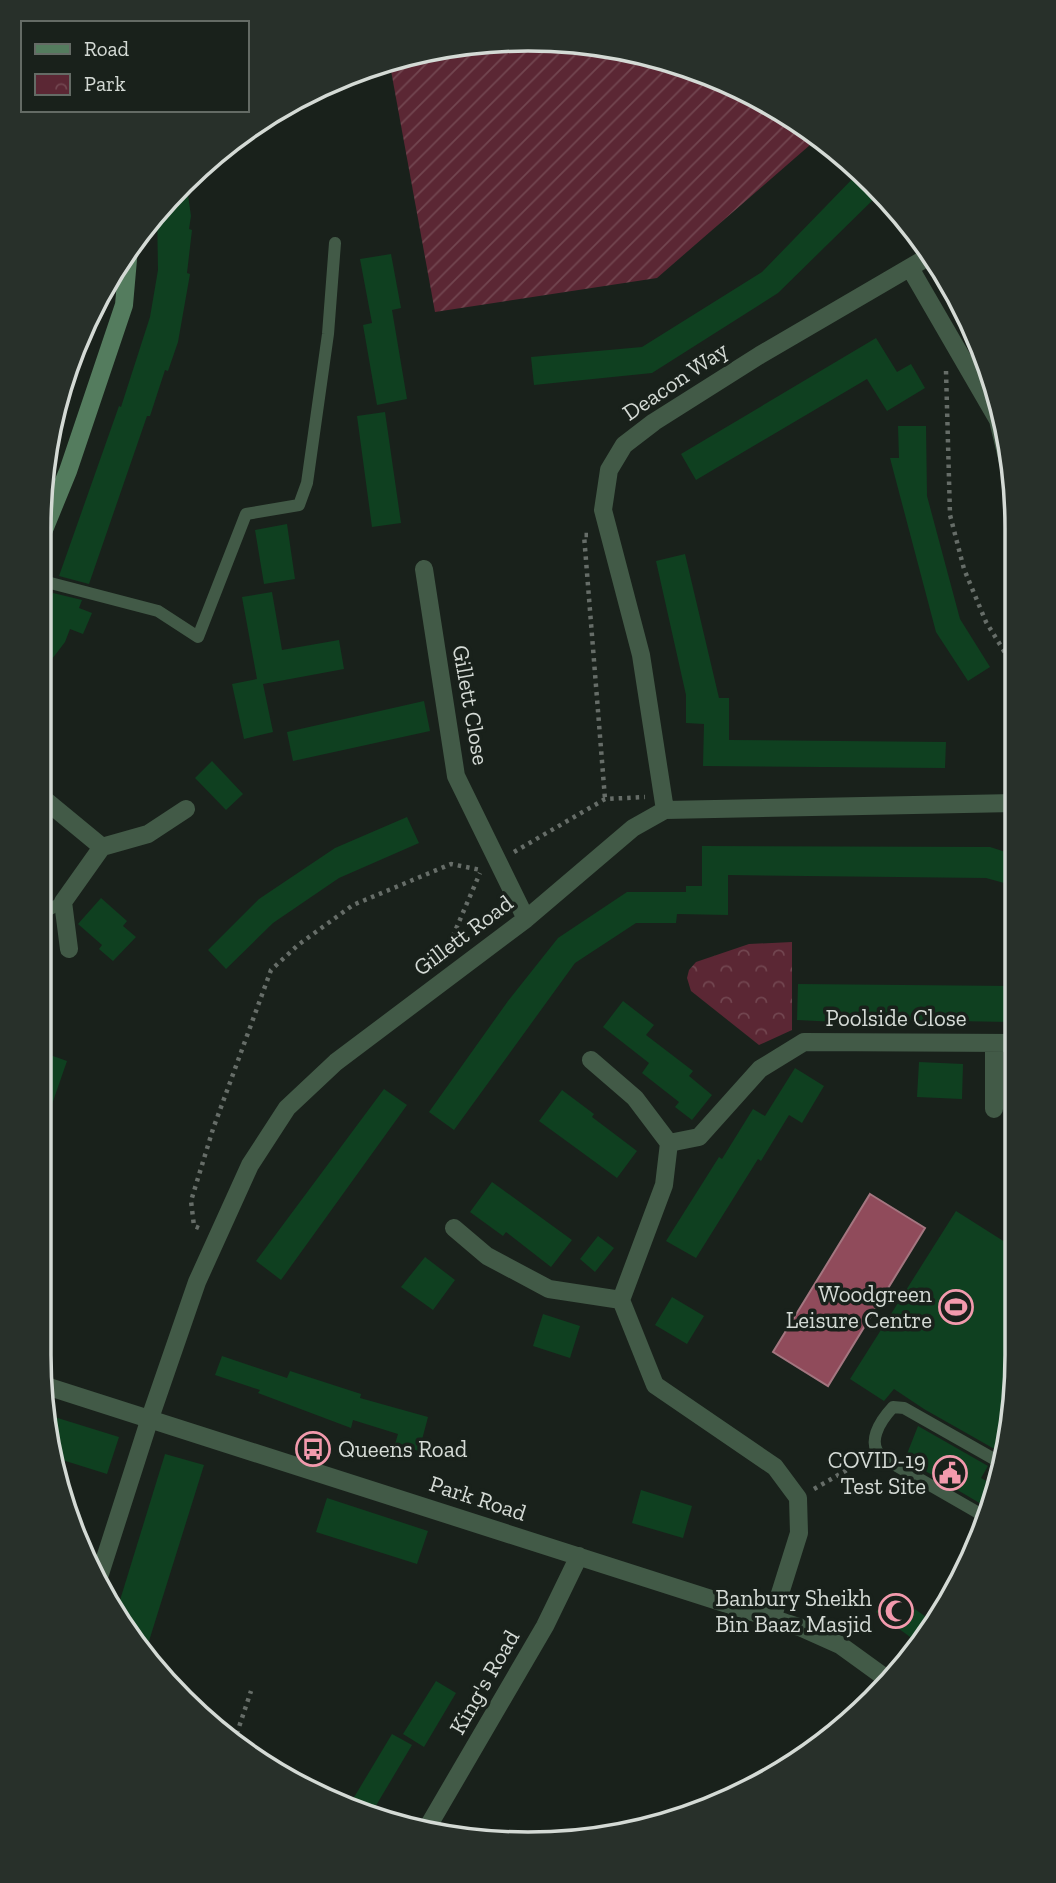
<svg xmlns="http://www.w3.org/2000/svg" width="1056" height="1883" font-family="'Zilla Slab',serif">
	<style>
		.park { fill: url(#park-crowns) }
		.garden { fill: url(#garden-furrows) }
		.water { fill: #904b5b; stroke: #a47680; stroke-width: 2 }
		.building { fill: #0f4020 }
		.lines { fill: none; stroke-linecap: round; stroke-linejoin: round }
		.path { stroke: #666d68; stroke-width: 4.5; stroke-dasharray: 3.5 5; stroke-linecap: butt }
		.service { stroke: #425a47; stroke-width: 12 }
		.minor { stroke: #425a47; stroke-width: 18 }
		.secondary { stroke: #547c5e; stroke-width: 18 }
		.labels { text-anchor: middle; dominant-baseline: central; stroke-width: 7; stroke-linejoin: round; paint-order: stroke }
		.street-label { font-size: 23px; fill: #d4dad5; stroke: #19211b }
		.poi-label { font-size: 23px; fill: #d4dad5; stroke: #19211b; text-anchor: end }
		.rim { fill: none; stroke: #d4dad5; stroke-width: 3.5 }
	</style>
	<defs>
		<pattern id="park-crowns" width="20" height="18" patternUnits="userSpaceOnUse" patternTransform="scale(1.75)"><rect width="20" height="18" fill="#5b2734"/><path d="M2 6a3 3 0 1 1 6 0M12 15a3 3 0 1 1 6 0" fill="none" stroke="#724650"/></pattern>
		<pattern id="garden-furrows" width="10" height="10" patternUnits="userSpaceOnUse" patternTransform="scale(1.75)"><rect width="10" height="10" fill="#5b2734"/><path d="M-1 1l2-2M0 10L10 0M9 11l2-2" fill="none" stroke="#724650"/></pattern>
	</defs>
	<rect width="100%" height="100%" fill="#19211b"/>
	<path class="park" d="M792,942v88l-33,15 -68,-54 -4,-13 2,-8 7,-8 53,-18z"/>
	<path class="garden" d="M535,41l57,2 94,22 87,39 45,34 -161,140 -222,34 -45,-247z"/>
	<path class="water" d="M870,1194l55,34 -97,158 -55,-34z"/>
	<path class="building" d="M860,171l22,20 -104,102 -126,80 -118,12 -3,-28 111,-10 120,-75z
		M186,181l5,35 -2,13 3,1 -5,43 3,1 -12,68 -10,29 -3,-1 -15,46h-3l-58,168 -30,-8 60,-170 2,1 29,-90 8,-47 -1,-61z
		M391,254l10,54 -9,2 15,89 -30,6 -14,-80 9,-2 -12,-64z
		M876,338l21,34 14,-8 14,24 -38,23 -20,-32 -171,101 -15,-26z
		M385,412l16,111 -29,4 -15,-111z
		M898,426h28l1,70 33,123 30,48 -22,14 -32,-49 -46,-174h9z
		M287,524l8,55 -31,5 -9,-54z
		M685,554l34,144h10v42l217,2 -1,26 -242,-2 1,-42 -18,-1v-28l-30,-134z
		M272,592l10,58 57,-10 5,29 -81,15 10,48 -29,7 -12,-55 25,-5 -15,-82z
		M53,593l29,7 -3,8 13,5 -9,21 -13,-5 -5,13 -26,34v-42z
		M424,701l6,30 -137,30 -6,-29z
		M212,761l31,33 -17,16 -31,-32z
		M407,817l12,26 -80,35 -66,45 -47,46 -18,-19 51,-51 76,-51z
		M702,846l288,1 25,8v31l-29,-8 -258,-3v40l-51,-1 -1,9h-40l-61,40 -121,167 -25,-18 79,-111 50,-63 69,-46h59v-6h16z
		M101,898l26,23 -4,5 13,11 -23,24 -14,-12 3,-4 -24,-21z
		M798,984l214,2 -1,36 -174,-3v3l-40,-2z
		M623,1001l31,24 -8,10 47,36 -4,5 23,19 -20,25 -17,-13 4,-5 -37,-29 7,-10 -46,-36z
		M39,1051l28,10 -25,72h-3z
		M919,1062l44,2 -1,35 -45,-2z
		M795,1068l29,18 -22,37 -13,-8 -28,46 -3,-2 -62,99 -30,-17 53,-84 3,2 31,-50 12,7z
		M384,1089l23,16 -126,175 -25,-19z
		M562,1090l32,24 -2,3 45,34 -20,27 -78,-57z
		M492,1182l80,58 -21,27 -45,-35 -3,4 -33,-24z
		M956,1211l60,38v138l-9,50 -9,14 -74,-42 -30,-20 -10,12 -34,-22z
		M598,1236l16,12 -19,24 -15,-13z
		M425,1257l30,23 -22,30 -32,-23z
		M672,1297l32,19 -17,28 -32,-19z
		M543,1314l37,12 -10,32 -37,-12z
		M222,1356l65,22 3,-7 71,23 -1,4 68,19 -9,34 -24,-7 3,-10 -45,-14 -2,8 -93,-35 2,-3 -45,-15z
		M48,1415l71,22 -12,37 -51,-16z
		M918,1426l70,40 -7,12 16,9 -3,13 -6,8 -83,-49z
		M165,1454l39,11 -60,192 -27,-47z
		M641,1490l51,16 -9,32 -51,-15z
		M327,1498l101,33 -11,33 -101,-32z
		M891,1592l42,30 -16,20 -41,-30z
		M436,1681l20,12 -32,54 -21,-13z
		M392,1734l20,11 -41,69 -21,-10z"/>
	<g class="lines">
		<path class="path" d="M946,371l4,144 14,54 22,53 28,45
			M588,535h-4l21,264
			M514,852l91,-53 40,-2
			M446,952l34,-79
			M199,1228l-5,-2 -3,-25 22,-72 58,-159 27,-25 55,-40 98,-41 30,6
			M814,1489l50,-29
			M234,1742l17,-51"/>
		<path class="service" d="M39,580l119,31 40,26 48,-123 53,-9 8,-22 21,-149 7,-91
			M39,915l24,-13
			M989,1519l-106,-61c-18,-14 -3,-37 10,-51l11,1 97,55"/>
		<path class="minor" d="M910,268l88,152 15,63
			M424,569l32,207 70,143
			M39,795l63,52 46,-13 38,-25
			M665,810l-24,-155 -38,-145 6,-40 15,-25 30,-23 106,-67 173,-101
			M69,949l-6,-47 39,-55
			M994,1044v65
			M591,1060l44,38 34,45
			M454,1228l33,28 62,33 72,11
			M43,1385l759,243 38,17 47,34
			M99,1577l51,-159 47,-136 53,-117 37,-57 49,-46 190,-143 107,-91 32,-18 350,-7
			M772,1619l27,-86 -1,-35 -23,-31 -120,-82 -34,-85 43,-115 5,-42 30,-6 61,-68 44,-27 211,1
			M426,1830l119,-204 34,-70"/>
		<path class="secondary" d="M39,542l29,-71 56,-166 5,-57"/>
	</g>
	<defs>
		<g id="stadium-ring" transform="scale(1.75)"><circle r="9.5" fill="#19211b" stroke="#f29aad" stroke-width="1.5"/><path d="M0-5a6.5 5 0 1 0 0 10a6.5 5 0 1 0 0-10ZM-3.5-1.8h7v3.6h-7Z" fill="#f29aad"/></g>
		<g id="bus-ring" transform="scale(1.75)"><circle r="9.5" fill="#19211b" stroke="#f29aad" stroke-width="1.5"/><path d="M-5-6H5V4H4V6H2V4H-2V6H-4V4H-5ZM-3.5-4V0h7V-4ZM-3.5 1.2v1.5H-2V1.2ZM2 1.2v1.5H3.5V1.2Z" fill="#f29aad"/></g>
		<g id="civic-ring" transform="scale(1.75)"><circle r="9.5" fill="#19211b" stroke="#f29aad" stroke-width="1.5"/><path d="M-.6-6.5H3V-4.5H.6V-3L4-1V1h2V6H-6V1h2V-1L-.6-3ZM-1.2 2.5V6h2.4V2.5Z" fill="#f29aad"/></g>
		<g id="mosque-ring" transform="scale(1.75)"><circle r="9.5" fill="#19211b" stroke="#f29aad" stroke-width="1.5"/><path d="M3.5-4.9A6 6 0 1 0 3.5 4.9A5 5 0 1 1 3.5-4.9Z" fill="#f29aad"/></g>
	</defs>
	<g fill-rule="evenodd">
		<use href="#stadium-ring" x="956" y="1307"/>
		<use href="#bus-ring" x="313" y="1449"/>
		<use href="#civic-ring" x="950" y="1473"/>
		<use href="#mosque-ring" x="896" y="1611"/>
	</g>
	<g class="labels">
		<g class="street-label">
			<text transform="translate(675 381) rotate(-34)">Deacon Way</text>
			<text transform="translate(471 705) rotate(80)">Gillett Close</text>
			<text transform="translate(463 935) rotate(-37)">Gillett Road</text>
			<text x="896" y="1018">Poolside Close</text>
			<text transform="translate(478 1498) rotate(18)">Park Road</text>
			<text transform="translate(484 1682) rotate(-60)">King's Road</text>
		</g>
		<g class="poi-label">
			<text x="932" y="1294">Woodgreen<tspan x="932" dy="26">Leisure Centre</tspan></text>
			<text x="338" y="1449" text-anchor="start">Queens Road</text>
			<text x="926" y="1460">COVID-19<tspan x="926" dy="26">Test Site</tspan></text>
			<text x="872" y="1598">Banbury Sheikh<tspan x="872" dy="26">Bin Baaz Masjid</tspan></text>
		</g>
	</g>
	<path d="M0 0H1056V1883H0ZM528 51H528A477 477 0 0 1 1005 528V1355A477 477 0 0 1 528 1832H528A477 477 0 0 1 51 1355V528A477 477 0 0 1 528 51Z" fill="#28302a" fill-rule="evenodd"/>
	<path class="rim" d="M528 51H528A477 477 0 0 1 1005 528V1355A477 477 0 0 1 528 1832H528A477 477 0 0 1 51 1355V528A477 477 0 0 1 528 51Z"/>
	<rect x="21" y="21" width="228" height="91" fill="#19211b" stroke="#646b65" stroke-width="2"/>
	<rect x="35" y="44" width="35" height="10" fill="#547c5e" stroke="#646b65" stroke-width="2"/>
	<text x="84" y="56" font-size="21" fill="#d4dad5">Road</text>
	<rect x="35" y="74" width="35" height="21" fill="url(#park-crowns)" stroke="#646b65" stroke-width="2"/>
	<text x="84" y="91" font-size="21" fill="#d4dad5">Park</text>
</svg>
